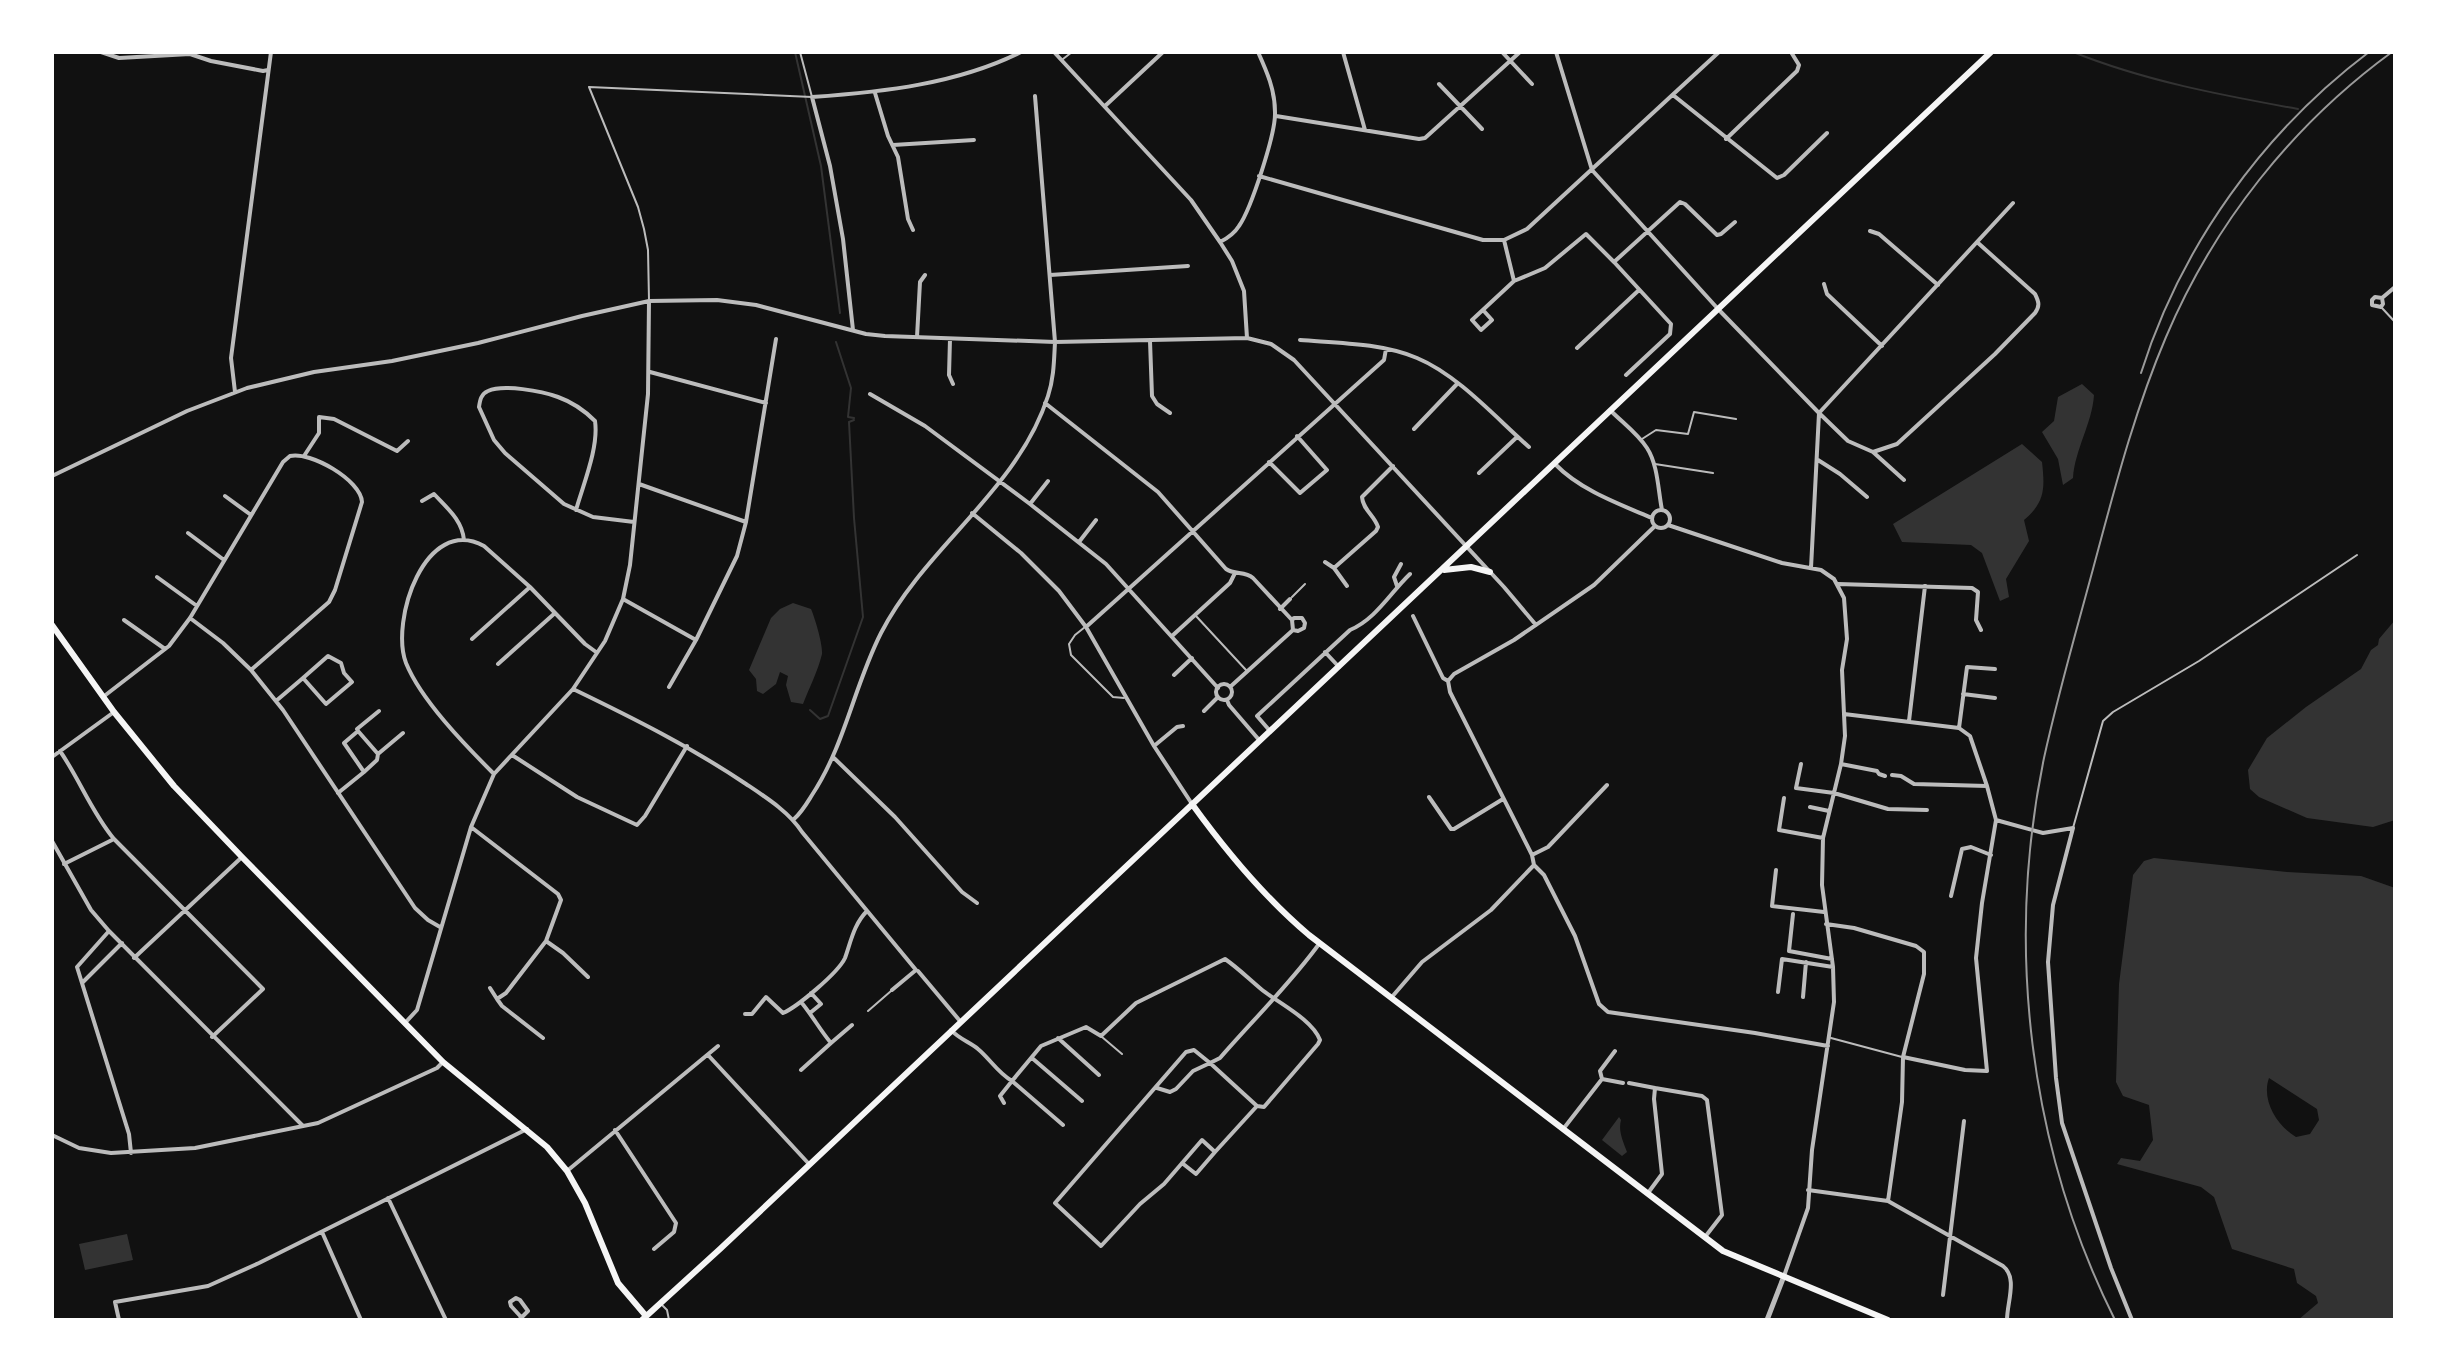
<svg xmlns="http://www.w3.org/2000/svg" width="2447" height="1372" font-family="Inter,sans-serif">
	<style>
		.water { fill: #333; fill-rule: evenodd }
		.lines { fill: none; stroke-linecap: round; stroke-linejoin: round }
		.stream { stroke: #333; stroke-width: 2 }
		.service { stroke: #bcbcbc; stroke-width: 2 }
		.minor { stroke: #bcbcbc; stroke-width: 4 }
		.tertiary { stroke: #bcbcbc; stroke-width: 5 }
		.secondary { stroke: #f5f5f5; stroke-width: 6 }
		.rail { stroke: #9a9a9a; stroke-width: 2 }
	</style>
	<rect width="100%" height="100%" fill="#111"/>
	<path class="water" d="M2082,384l12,11c-2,29 -19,54 -21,83l-10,7 -5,-26 -16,-27 12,-11 4,-24z
		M2022,444l20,18c3,27 3,40 -18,58l5,21 -23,38 3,18 -9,4 -18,-48 -11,-8 -69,-3 -9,-18z
		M793,603l18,6c4,9 12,36 11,45 -4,17 -13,34 -19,50l-12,-2 -5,-17 2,-9 -8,-4 -4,12 -13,10 -6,-3 -1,-12 -7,-9 22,-52 9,-9z
		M2395,620v200l-22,7 -66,-9 -48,-21 -9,-8 -2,-19 19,-32 39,-31 55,-38 10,-19 7,-5 1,-6z
		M2154,858l133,14 74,4 34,12v432h-97l20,-17 -2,-7 -19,-13 -3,-14 -62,-20 -18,-52 -13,-10 -84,-23 4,-6 19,3 13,-21 -4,-35 -26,-9 -7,-14 3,-98 14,-109 11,-14zM2269,1078l48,31 2,11 -9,14 -14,3c-19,-11 -35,-37 -27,-59z
		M1619,1117l2,3c-3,11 2,21 6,32l-5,4 -20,-16z
		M127,1234l6,26 -48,10 -6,-26z"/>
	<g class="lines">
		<path class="stream" d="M795,52l26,114 19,147
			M2073,52c72,29 148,43 225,57
			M836,342l15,46 -3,29 6,1
			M810,710l10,9 8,-3 35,-99 -9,-99 -5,-96 5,-2"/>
		<path class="service" d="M1063,59l9,-7
			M649,300l-1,-50 -4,-21 -6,-22 -49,-120 223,10 -12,-45
			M2382,308l13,14
			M1642,439l14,-9 32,4 6,-22 42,7
			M1655,464l58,9
			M1292,597l13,-13
			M1196,616l50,54
			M1085,627l-10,8 -6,9 2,11 42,42 11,1
			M2073,828l30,-107 10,-9 86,-51 158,-106
			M868,1011l23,-20
			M1102,1037l20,17
			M1831,1038l71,19
			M661,1304l6,6 2,10"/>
		<path class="minor" d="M101,52l18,6 71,-4 21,7 52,10 5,-1
			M1054,52l137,148 29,42 12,19 12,30 3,47
			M1343,52l22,78
			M1502,52l30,32
			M1556,52l36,118 127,140 100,103 -8,155
			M1439,84l43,45
			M875,93l13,43 10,21 10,62 5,11
			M1673,95l104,83 7,-3 43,-42
			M1105,106l58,-54
			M1276,116l143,23 6,-1 95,-86
			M1726,139l71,-68 2,-6 -8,-13
			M893,145l81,-5
			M1259,176l224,64h21l23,-11 192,-177
			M1870,231l9,3 59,51
			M1220,242c8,-4 14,-8 19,-16 12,-17 37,-93 36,-114 0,-22 -8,-40 -17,-60
			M1977,242l58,52c4,8 5,12 0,19l-40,41 -98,90 -24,8 -25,-11 -29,-28 194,-210
			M1614,262l57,62 -1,10 -44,41
			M1050,275l138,-9
			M1514,281l31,-13 41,-34 28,28 66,-60 5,2 32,31 4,-1 14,-12
			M1824,284l3,10 55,52
			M2382,298l-7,-1 -3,3v5l9,2 2,-3 -1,-6 13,-11
			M1483,310l9,10 -11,10 -9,-10 42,-39 -10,-41
			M853,330l-10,-91 -13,-73 -18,-69c71,-5 145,-13 209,-45
			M917,337l3,-55 5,-7
			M950,339l-1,36 4,9
			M1300,340c38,3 81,3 117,18 41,17 79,60 112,89
			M1150,341l2,55 5,8 13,9
			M1577,348l62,-58
			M650,372l116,31
			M235,392l-4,-34 40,-306
			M870,394l55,32 105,78 76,60 112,124
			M1045,403l113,89 68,77c9,6 19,2 27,9l39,42 1,10 5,1 6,-3 1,-5 -3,-5h-8l-2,2
			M1611,411c12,12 27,23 36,37 11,17 11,42 15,62
			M1414,429l43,-45
			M1873,452l31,28
			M304,456l15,-23v-16l15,2 63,32 11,-10
			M1818,460l22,14 27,23
			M1269,462l31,31 27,-23 -30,-34
			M1555,464c25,26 64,40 97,54
			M1479,473l38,-36
			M52,476l135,-65 60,-23 67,-16 78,-11 86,-18 104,-27 67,-15 68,-1 39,5 110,29 19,2 170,6 192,-4 24,6 23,16 210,227 32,38
			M639,484l107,38
			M225,496l26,19
			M422,501l12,-7c14,15 28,26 30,46
			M1030,504l18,-23
			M576,510c7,-25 23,-63 19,-89 -10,-10 -23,-19 -37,-24 -16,-6 -55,-13 -70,-6 -7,3 -8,9 -9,16l15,33 11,13 59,51 29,13 41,5
			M1652 519a9 9 0 1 1 18 0a9 9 0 1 1-18 0Z
			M972,513l49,40 38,38 27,36 68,119 38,58
			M1668,525l114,38 39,7 13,9 10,19 3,41 -5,31 3,66 -4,28 -18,74 -1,47 11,82 1,35 -22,148 -4,58 -24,68
			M188,533l36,27
			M1079,542l17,-22
			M1325,562l9,6
			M157,577l40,29
			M1838,584l134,4 6,4 -2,28 5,10
			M1347,586l-13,-18 42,-37 2,-4c-4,-12 -15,-17 -16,-30l31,-31
			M1397,586l-3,-9 7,-13
			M623,599l73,41 41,-84 9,-34 30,-183
			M1280,609l10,-10
			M1413,616l30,62 5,3 2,11 82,163 2,10 10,10 31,61 24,68 9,8 147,21 73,13
			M190,618l33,25 28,27 32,40 132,198 13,12 12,7
			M124,620l41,29
			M1086,627l298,-267 2,-11
			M1172,636l58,-53 5,-10
			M472,639l58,-52
			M1325,652l14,15
			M498,664l57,-51
			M1174,675l18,-17
			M1448,681l6,-7 60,-34 80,-55 61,-59
			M1216 692a8 8 0 1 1 16 0a8 8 0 1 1-16 0Z
			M669,687l27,-47
			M1230,687l63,-57
			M573,689c60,29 118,58 173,95 21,14 43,28 56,48l114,138 -24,20
			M1963,694l32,4
			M103,697l66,-51 21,-28 93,-156 7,-6c20,-5 71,24 72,46l-27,88 -6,12 -78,68
			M1227,700l2,5 31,36
			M276,701l27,-23 23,26 26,-22 -8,-9 -3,-10 -13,-7 -25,22
			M1204,711l14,-14
			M1844,714l115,14 11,8 17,50 9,34 -14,83 -6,55 11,113 -22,-1 -62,-13
			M1909,721l16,-135
			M1959,728l8,-61 28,2
			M358,731l-1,-2 22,-18
			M1270,731l-13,-15 93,-86c26,-11 40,-37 60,-56
			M1154,746l23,-19 6,-1
			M60,751c20,29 32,62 54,88l149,150 -51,48
			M512,755l65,42 60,28 8,-9 42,-70
			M52,757l62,-45
			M834,758l61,59 67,75 15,11
			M1801,764l-5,24 38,5 54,16 39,1
			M1841,764l36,7 2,3 6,2
			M364,772l13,-12 1,-6
			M494,774c-29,-29 -73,-74 -88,-111 -16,-42 19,-149 78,-117l46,41 55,57 11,8
			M1892,775l9,1 13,8 73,2
			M338,793l26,-21 -20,-29 14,-12 20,23 25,-21
			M1429,797l22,32h3l49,-30
			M1784,798l-5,32 44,8
			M1810,807l19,4
			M794,819c8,-7 13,-16 18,-24 33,-50 42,-109 69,-162 44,-86 137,-143 167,-237 6,-18 6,-36 7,-54l-20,-246
			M1996,820l47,13 30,-5
			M471,827l87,67 3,6 -15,41 -40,52 -9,6 5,7 41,32
			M2073,828l-20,77 -5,57 8,116 6,45 49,145 21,52
			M52,841l39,69 18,21 194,195
			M1532,855l16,-8 59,-62
			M64,864l50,-25
			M1776,870l-4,36 52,6
			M1951,896l11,-47 9,-2 20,8
			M1793,914l-4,37 43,8
			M1826,924l28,4 62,18 8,6v22l-21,83 -1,45 -14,99
			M109,931l-32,36 52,167 2,19
			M546,941l17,12 25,24
			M134,958l108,-101
			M918,971l42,50
			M83,982l39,-39
			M490,988l7,11
			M1778,992l4,-33 51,8
			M1803,997l3,-35
			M1391,998l31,-36 69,-52 43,-45
			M801,1002c11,13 19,28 30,41l-30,27
			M810,1013l11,-9 -10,-11
			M745,1014h7l14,-17 17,16c14,-6 55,-40 62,-55 6,-17 9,-34 22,-47
			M405,1023l12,-13 54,-183 23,-53 79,-85 32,-48 18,-42 7,-34 18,-171 1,-93
			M951,1030c8,9 19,12 27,19 12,10 20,24 34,32l29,-35 45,-19 15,9 35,-33 89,-44c13,9 24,20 36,30 17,14 51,30 59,51l-2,4 -54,63 -7,-1 -42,46 -13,-12 -38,44 -24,20 -39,42 -46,-43 131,-151 8,-2 16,13 10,-5c33,-38 70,-74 99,-114
			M1058,1038l41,37
			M831,1043l21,-18
			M708,1055l101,109
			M1032,1058l50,43
			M1602,1079l-2,-8 15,-20
			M1629,1083l26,5
			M1157,1088l13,4 6,-3 17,-18 17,-8 47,43
			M1004,1103l-4,-7 12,-15 51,44
			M1564,1128l38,-49 21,4
			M615,1130l61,93 -2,9 -20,17
			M52,1135l27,13 32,5 84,-5 123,-25 119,-55 6,-6
			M1182,1163l14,11 19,-22
			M567,1171l151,-125
			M1808,1190l80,11 115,65c15,12 4,36 4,54
			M1648,1193l14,-19 -8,-75 1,-11 47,8 5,4 15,115 -17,22
			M388,1198l58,122
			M322,1232l39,88
			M1943,1295l21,-174
			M119,1320l-4,-18 93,-16 51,-23 268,-134
			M519,1320l9,-9 -8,-11 -4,-2 -6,4 1,4 11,12"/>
		<path class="tertiary" d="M1767,1320l17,-44"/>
		<path class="secondary" d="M1444,570l27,-3 19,5
			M52,625l62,87 60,74 68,71 201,205 104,85 20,24 18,32 33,80 28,33
			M1192,804c34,47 73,94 117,131l414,316 165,69
			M642,1320l78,-71 1271,-1197"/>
		<path class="rail" d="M2141,373c40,-127 122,-241 228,-321
			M2115,1320c-86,-172 -110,-374 -71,-562 14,-64 32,-126 49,-189 21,-78 41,-157 73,-232 48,-113 126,-212 226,-285"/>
	</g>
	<rect width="2447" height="1372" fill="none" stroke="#ffffff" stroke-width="108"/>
</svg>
